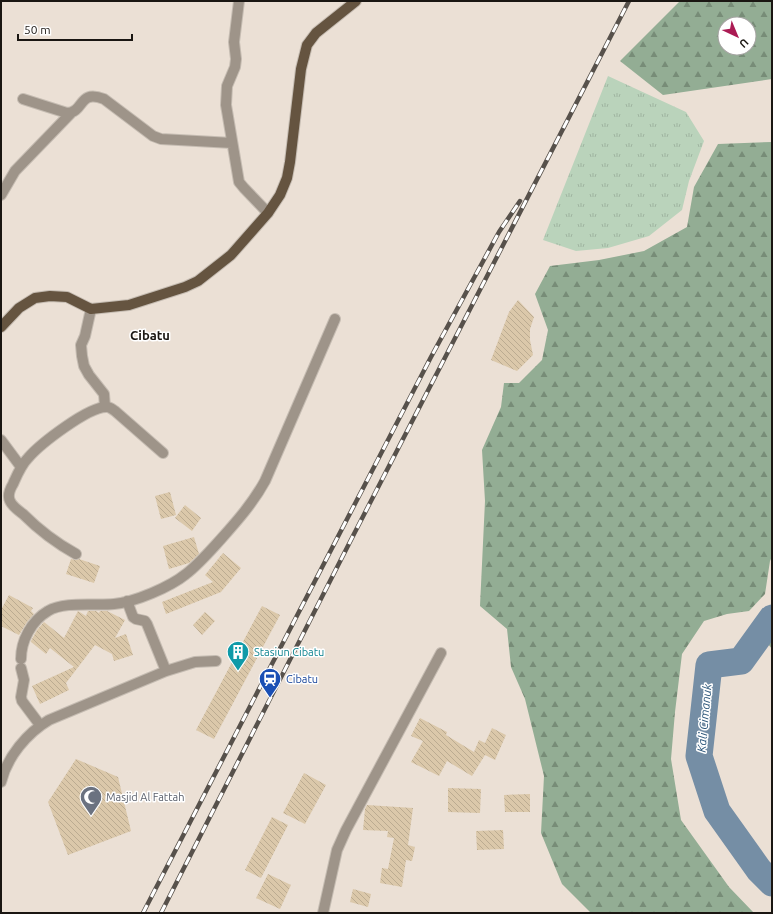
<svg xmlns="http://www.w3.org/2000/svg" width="773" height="914" font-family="Ubuntu,sans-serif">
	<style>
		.grass { fill: url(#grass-tufts) }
		.forest { fill: url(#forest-firs); fill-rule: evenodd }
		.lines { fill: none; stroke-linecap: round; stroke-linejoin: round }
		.river { stroke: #758ea5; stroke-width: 27 }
		.building { fill: url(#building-back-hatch) }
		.street-casing { stroke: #c5bcb2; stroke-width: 12 }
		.primary-casing { stroke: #c5bcb2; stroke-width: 12 }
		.street { stroke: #9e9489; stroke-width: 10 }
		.primary { stroke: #655440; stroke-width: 10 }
		.rail-casing { stroke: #57514b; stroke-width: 4.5 }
		.rail { stroke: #fff; stroke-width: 3; stroke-dasharray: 9; stroke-linecap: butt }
		.labels { text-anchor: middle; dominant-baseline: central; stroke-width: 3; stroke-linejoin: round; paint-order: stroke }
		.culture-label { font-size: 11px; fill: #0d838f; stroke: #fff; text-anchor: start }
		.transit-label { font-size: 11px; fill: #164399; stroke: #fff; text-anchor: start }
		.worship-label { font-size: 11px; fill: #5b616d; stroke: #fff; text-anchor: start }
		.water-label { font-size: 12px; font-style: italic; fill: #2e587b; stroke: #fff }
		.quarter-label { font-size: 13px; font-weight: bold; fill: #1a1612; stroke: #fff }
	</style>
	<defs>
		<pattern id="grass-tufts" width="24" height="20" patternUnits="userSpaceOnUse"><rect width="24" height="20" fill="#bad3bb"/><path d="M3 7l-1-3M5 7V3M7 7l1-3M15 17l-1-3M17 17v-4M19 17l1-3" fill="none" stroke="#9fb4a0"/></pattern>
		<pattern id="forest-firs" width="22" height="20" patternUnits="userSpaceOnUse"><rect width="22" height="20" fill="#93ad94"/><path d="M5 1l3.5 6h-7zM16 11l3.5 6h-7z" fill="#778c77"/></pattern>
		<pattern id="building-back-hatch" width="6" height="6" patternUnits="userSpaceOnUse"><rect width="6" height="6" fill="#dbc8aa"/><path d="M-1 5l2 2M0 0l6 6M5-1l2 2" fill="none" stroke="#bbab91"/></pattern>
	</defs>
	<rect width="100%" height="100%" fill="#ebe0d5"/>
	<path class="grass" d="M608,76l78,36 18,29 -15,40 -7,29 -33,26 -41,12 -32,3 -33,-11z"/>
	<path class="forest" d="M680,1h92v78l-109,16 -43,-34zM725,24h24v24h-24z
		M772,142v415l-2,4 -5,33 -16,17 -22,3 -23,7 -22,33 -7,58 -4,47 10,61 48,67 25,26h-163l-29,-29 -21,-51 3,-57 -19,-77 -14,-32 -4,-38 -27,-23 5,-105 -3,-51 19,-43 3,-24h15l23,-23 6,-30 -13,-36 15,-28 49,-6 45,-9 43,-24 7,-40 24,-43z
		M772,624v25l-14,-18z"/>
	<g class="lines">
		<path class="river" d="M772,618l-31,43 -32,4 -10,91 18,55 42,59 13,13"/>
	</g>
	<path class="building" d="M518,300l16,17 -4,12v11l3,15 -16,16 -26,-11 18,-48z
		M170,492l6,23 -15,4 -6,-23z
		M185,505l16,13 -9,13 -17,-13z
		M194,537l5,17 -10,9 -20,6 -6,-23z
		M223,553l18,15 -20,24 -55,22 -4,-12 51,-20 -8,-7z
		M71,559l5,1 3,-1 21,7 -6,17 -28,-9z
		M9,595l24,13 -2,3 3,3 -7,8 -8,13 -18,-9v-16z
		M262,606l18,9 -66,124 -18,-9z
		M78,611l8,5 2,-5h8l3,2 1,-2h7l18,9 -10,18 11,-4 7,21 -19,6 -2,-7 -17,-9 -29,38 3,7 -29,14 -8,-18 42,-19 -24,-19 -4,6 -15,-12v-1l6,-11 7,-8 20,16z
		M205,612l10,9 -13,14 -9,-10z
		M420,718l27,14 -1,3 28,17 5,-12 6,3 7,-15 14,7 -11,25 -10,-5 -13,21 -25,-15 -8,15 -28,-14 12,-21 -12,-5z
		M76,759l42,18 13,54 -63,24 -20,-53z
		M304,773l22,12 -21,39 -22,-11z
		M448,788l33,1 -1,24 -32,-1z
		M530,794v18h-25l-1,-17z
		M367,805l46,3 -5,37 7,2 -3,14 -6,-1 -4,27 -22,-4 2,-15 6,1 6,-31 -7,-1 1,-6 -25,-1 2,-21z
		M272,817l16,8 -27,53 -16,-8z
		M503,830l1,19 -27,1 -1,-19z
		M268,874l23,11 -11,24 -24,-11z
		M353,889l18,5 -3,13 -18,-5z"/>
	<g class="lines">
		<g class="street-casing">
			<path id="street" d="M239,1l-5,41 2,17 -1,8 -8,19 -1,19 13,77 5,6 24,25
				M23,99l44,14c18,-1 11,-24 37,-14l49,37 8,3 71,4
				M1,195l14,-24 56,-58
				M91,309l-6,27 -4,9 1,11 2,10 5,9 15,19 1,13
				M1,440l20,27
				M76,554c-20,-11 -37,-24 -53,-40 -4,-3 -11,-8 -13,-13 -3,-6 0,-12 3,-17 4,-9 8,-19 15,-26 12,-14 61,-52 79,-51 3,0 5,2 8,4l48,42
				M127,601l6,16 3,2 9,2 2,3 19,47
				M21,659c0,-18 10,-38 27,-48 16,-10 47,-5 66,-7 21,-2 56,-17 72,-30 13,-10 24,-23 35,-35 16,-18 32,-36 44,-58l70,-162
				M21,668l3,12 -3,17 1,4 18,24
				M1,782c6,-25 26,-49 48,-62l117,-49 29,-9 21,-1
				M323,913l14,-63 9,-20 95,-177"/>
		</g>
		<g class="primary-casing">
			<path id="primary" d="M1,327l18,-19 16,-10 15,-2 17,1 24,12 38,-4 56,-18 13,-6 33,-26 37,-42 12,-18 7,-17 3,-16 11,-93 6,-24 9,-12 40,-32"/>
		</g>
		<use href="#street" class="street"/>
		<use href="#primary" class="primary"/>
		<g class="rail-casing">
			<path id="rail" d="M143,913l288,-556 68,-125 21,-31
				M161,913l194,-381 274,-531"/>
		</g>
		<use href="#rail" class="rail"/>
	</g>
	<defs>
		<g id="building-pin" transform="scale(1.15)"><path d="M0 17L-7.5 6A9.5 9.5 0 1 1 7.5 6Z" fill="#0f9aa8" stroke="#fff"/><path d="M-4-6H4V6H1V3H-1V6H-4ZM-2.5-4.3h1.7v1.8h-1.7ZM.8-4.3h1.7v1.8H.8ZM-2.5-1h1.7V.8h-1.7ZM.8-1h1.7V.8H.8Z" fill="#fff"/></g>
		<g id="station-pin" transform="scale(1.15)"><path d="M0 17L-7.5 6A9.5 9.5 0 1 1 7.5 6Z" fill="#1a4fb4" stroke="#fff"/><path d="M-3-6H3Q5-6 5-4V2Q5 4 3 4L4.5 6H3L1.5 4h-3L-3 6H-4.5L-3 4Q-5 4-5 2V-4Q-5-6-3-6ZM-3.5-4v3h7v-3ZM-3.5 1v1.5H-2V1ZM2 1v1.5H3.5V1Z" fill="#fff"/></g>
		<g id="mosque-pin" transform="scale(1.15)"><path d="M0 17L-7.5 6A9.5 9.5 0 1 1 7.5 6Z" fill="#6b7280" stroke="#fff"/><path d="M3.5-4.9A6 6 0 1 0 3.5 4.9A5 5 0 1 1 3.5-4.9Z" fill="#fff"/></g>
	</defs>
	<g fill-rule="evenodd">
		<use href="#building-pin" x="238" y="652"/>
		<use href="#station-pin" x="270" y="679"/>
		<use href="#mosque-pin" x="91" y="797"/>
	</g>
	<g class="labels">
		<g class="culture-label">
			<text x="254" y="652">Stasiun Cibatu</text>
		</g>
		<g class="transit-label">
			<text x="286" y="679">Cibatu</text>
		</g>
		<g class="worship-label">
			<text x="106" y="797">Masjid Al Fattah</text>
		</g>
		<g class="water-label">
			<text transform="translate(704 718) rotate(-85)">Kali Cimanuk</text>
		</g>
		<g class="quarter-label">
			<text x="150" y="335">Cibatu</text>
		</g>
	</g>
	<rect width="773" height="914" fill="none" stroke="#1a1612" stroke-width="4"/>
	<g transform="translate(737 36) rotate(136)"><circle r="19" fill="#ffffff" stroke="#a3a2a0"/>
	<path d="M0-3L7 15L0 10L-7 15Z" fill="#ab1b54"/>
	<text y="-6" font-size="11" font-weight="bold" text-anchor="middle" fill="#1a1612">U</text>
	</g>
	<path d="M18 34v6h114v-6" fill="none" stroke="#1a1612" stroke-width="2"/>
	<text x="24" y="34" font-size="12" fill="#1a1612" stroke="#ffffff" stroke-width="3" paint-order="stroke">50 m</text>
</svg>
